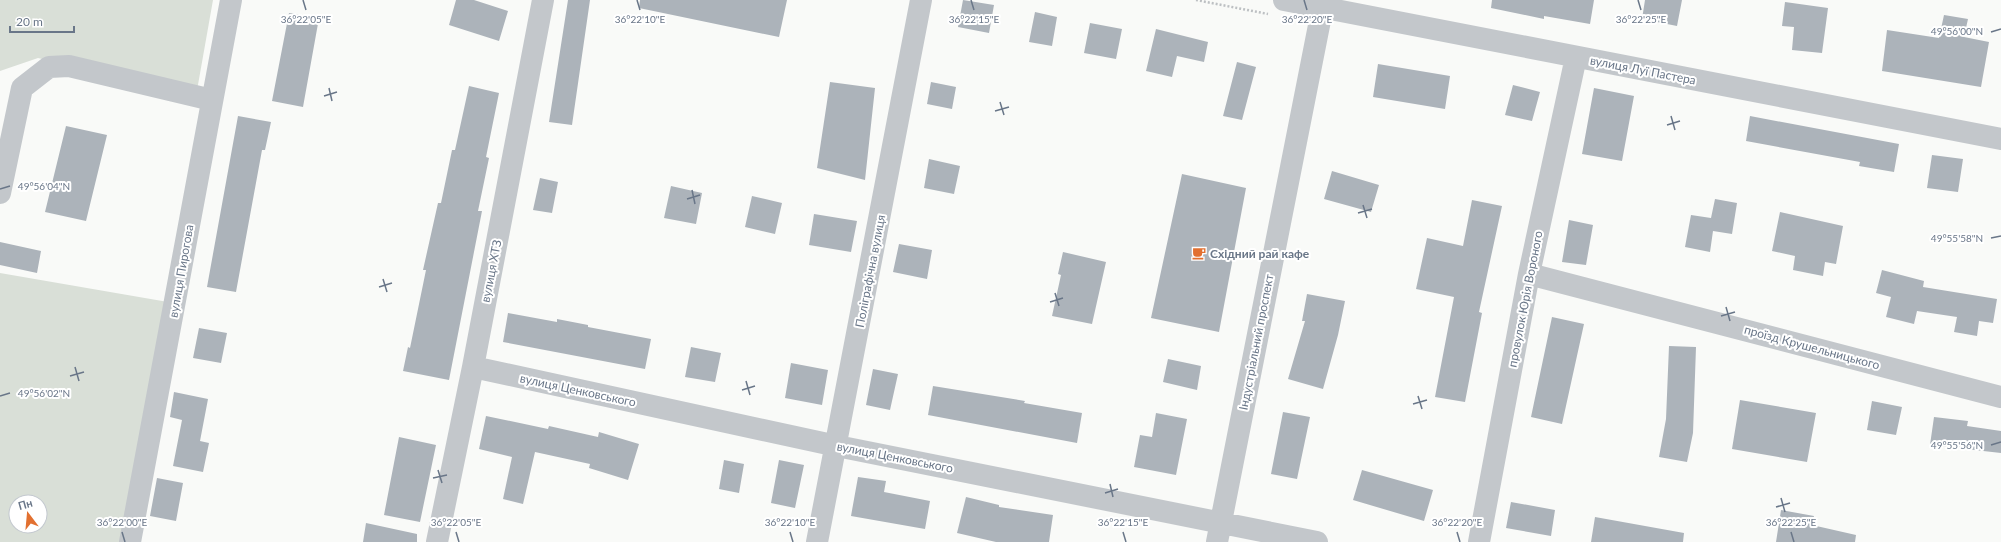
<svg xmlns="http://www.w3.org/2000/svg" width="2001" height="542" font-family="Lato,sans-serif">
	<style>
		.green { fill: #d9dfd7; fill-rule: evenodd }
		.building { fill: #acb3ba }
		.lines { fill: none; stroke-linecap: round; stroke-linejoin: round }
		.path { stroke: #bdc0c3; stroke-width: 2.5; stroke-dasharray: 2 2; stroke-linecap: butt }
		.minor { stroke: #c3c7cb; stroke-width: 22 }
		.ticks { fill: none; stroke: #697688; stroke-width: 1.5 }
		.labels { text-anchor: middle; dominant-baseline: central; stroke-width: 4; stroke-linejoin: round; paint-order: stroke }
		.street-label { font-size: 12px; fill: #697688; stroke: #fff }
		.poi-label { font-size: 12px; font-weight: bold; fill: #697688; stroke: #fff; text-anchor: start }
		.ticks-label { font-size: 10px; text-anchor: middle; fill: #697688; stroke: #fff; stroke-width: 4; stroke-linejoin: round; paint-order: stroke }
	</style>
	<rect width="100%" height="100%" fill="#f9faf8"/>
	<path class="green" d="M0,0h213l-17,96 -158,-38 -38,13z
		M0,273l168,29 -48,240h-120zM16,502h24v24h-24z"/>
	<path class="building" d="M456,0h18l34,11 -9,30 -50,-16z
		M568,0h22l-18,125 -23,-3z
		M640,0h147l-8,37 -140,-29z
		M963,0l31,5 -5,28 -31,-6z
		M1492,0h102l-4,24 -46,-8v3l-53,-11z
		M1645,0h37l-5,26 -35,-7z
		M1785,2l43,6 -6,45 -30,-3 2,-23 -12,-1z
		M1035,12l22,5 -5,29 -23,-4z
		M289,13l30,5 -16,89 -31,-6z
		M1944,15l24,4 -4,18 25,5 -8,45 -99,-16 5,-41 52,8z
		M1090,23l32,6 -6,30 -32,-6z
		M1156,29l52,13 -4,20 -27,-6 -5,21 -26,-6z
		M1237,62l19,5 -14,53 -19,-4z
		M1378,64l72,12 -5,33 -72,-12z
		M830,82l45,6 -10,92 -48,-12z
		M931,82l25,5 -4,22 -25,-5z
		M1513,85l27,7 -8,29 -27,-6z
		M469,86l30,7 -13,64 3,1 -11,53h4l-33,169 -46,-9 5,-24 2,1 16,-78h-3l15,-67h3l11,-53h3z
		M1594,88l40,8 -12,65 -40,-7z
		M238,116l33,6 -6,28h-3l-26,142 -29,-5z
		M1750,116l149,28 -5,28 -35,-6 1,-4 -114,-21z
		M66,126l41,9 -21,86 -41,-9z
		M1932,155l31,4 -5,33 -31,-4z
		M929,159l31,7 -6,28 -30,-6z
		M1332,171l47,14 -8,27 -47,-13z
		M1182,174l64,14 -27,144 -68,-14z
		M540,178l18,4 -6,31 -19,-3z
		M671,186l31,7 -6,31 -32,-6z
		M752,196l30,7 -7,31 -30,-7z
		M1715,199l22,4 -5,31 -19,-3 -3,21 -25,-5 6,-32 20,3z
		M1472,200l30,6 -23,106 3,1 -17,89 -30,-5 19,-100 -38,-8 11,-51 36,8z
		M1780,212l63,14 -7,38 -11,-2 -2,14 -30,-6 2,-14 -23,-5z
		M814,214l43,7 -6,31 -42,-7z
		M1569,220l24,5 -7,40 -24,-3z
		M0,242l41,9 -4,22 -37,-8z
		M899,244l33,6 -5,29 -34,-7z
		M1063,252l43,10 -14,62 -40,-8 9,-41 -3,-1z
		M1882,270l42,11 -1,6 74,12 -4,24 -14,-2 -2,15 -23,-4 3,-15 -40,-6 -3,13 -28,-7 5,-20 -15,-4z
		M1307,294l38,7 -7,34 -15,54 -35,-10 17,-58h-3z
		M508,313l49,9v-3l31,6v2l63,12 -6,30 -142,-27z
		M1552,317l32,7 -22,100 -31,-7z
		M199,328l28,5 -6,30 -28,-5z
		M1669,346l27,1 -3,86 -6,29 -28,-5 7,-38z
		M691,347l30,6 -6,29 -30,-5z
		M1168,359l33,7 -4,24 -34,-8z
		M791,363l37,7 -6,35 -37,-7z
		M873,369l25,5 -8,36 -24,-5z
		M933,386l92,15 -1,2 58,10 -5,30 -149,-28z
		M174,392l34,7 -8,42 9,2 -6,29 -30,-6 9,-46 -12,-3z
		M1740,400l76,13 -9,49 -75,-13z
		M1872,401l30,6 -6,28 -29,-5z
		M1283,412l27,5 -13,62 -26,-5z
		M1156,413l31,6 -11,56 -42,-8 6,-32 12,2z
		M486,416l62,13 1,-3 49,11 1,-5 40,12 -11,36 -39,-12 1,-4 -55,-12 -12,52 -20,-5 9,-42 -33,-8z
		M1934,417l34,4 -1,5 34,5v22l-71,-8z
		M399,437l37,8 -16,77 -36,-7z
		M724,460l20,4 -5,29 -20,-4z
		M779,460l25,5 -9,43 -24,-5z
		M1362,470l71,20 -9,31 -71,-21z
		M858,477l28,4 -2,11 46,9 -5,28 -74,-13z
		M157,478l26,5 -7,38 -26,-5z
		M966,497l33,8v2l54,8 -4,27h-53l-39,-9z
		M1511,502l44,8 -4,26 -45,-8z
		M1781,510l33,6 -2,9 44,10 -1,7h-79z
		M1595,517l89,16 -1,9h-92z
		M366,523l51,11v8h-54z"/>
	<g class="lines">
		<path class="path" d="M1196,0l72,14"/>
		<path class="minor" d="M1284,0l717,139
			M0,193l22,-105 27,-21 20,-1 143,34
			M1529,274l472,123
			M473,367l364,79 480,96
			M130,542l101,-542
			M437,542l36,-175 70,-367
			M817,542l104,-542
			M1217,542l107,-542
			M1479,542l50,-268 47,-217"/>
	</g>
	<path class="ticks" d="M303,0l3,10M637,0l3,10M971,0l3,10M1304,0l3,10M1638,0l3,10M1991,32l10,-3M329,88l3,13M324,96l13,-4M1000,102l4,13M995,111l14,-4M1671,116l4,14M1667,125l13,-4M0,189l10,-3M692,190l3,14M687,199l13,-4M1363,205l4,13M1358,213l14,-4M1991,238l10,-2M383,279l4,13M379,287l13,-4M1055,293l4,13M1050,302l13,-4M1726,307l4,14M1721,316l14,-4M75,367l4,14M70,376l14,-4M746,381l4,14M742,390l13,-4M0,396l10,-3M1418,396l4,13M1413,404l14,-4M1991,445l10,-3M438,470l4,13M433,478l14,-3M1110,484l3,13M1105,493l13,-4M1781,498l4,14M1776,507l14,-4M122,532l3,10M456,532l3,10M790,532l3,10M1123,532l3,10M1457,532l3,10M1791,532l3,10"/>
	<defs>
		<g id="cafe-bare" transform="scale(1.08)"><path d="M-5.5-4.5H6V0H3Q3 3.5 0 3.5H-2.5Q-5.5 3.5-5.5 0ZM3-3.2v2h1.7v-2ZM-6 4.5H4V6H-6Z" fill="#e27030" stroke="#fff" stroke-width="2.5" paint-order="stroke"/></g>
	</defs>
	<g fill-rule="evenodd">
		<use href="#cafe-bare" x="1199" y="253"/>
	</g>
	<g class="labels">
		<g class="street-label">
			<text transform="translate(1643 70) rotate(11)">вулиця Луї Пастера</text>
			<text transform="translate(181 271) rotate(-80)">вулиця Пирогова</text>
			<text transform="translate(491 271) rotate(-79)">вулиця ХТЗ</text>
			<text transform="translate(870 271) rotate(-79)">Поліграфічна вулиця</text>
			<text transform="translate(1525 299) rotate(-79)">провулок Юрія Вороного</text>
			<text transform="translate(1256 342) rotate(-79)">Індустріальний проспект</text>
			<text transform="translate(1812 347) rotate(15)">проїзд Крушельницького</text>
			<text transform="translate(578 390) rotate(12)">вулиця Ценковського</text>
			<text transform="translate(895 457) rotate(11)">вулиця Ценковського</text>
		</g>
		<g class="poi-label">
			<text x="1210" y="253">Східний рай кафе</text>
		</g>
	</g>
	<g class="ticks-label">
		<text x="306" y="23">36°22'05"E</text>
		<text x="640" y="23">36°22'10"E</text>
		<text x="974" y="23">36°22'15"E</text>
		<text x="1307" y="23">36°22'20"E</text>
		<text x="1641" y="23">36°22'25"E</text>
		<text x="1957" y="35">49°56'00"N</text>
		<text x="44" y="190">49°56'04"N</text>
		<text x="1957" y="242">49°55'58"N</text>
		<text x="44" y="397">49°56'02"N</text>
		<text x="1957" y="449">49°55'56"N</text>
		<text x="122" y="526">36°22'00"E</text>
		<text x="456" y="526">36°22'05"E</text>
		<text x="790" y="526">36°22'10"E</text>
		<text x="1123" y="526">36°22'15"E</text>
		<text x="1457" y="526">36°22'20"E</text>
		<text x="1791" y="526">36°22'25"E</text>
	</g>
	<g transform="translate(28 514) rotate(344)"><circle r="19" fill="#ffffff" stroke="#c3c8cf"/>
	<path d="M0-3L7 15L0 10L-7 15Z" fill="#e27030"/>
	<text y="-6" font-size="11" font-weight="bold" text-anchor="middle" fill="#697688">Пн</text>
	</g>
	<path d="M10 26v6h64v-6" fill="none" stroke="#697688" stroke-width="2"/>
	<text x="16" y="26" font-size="12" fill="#697688" stroke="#ffffff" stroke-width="3" paint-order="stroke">20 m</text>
</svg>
